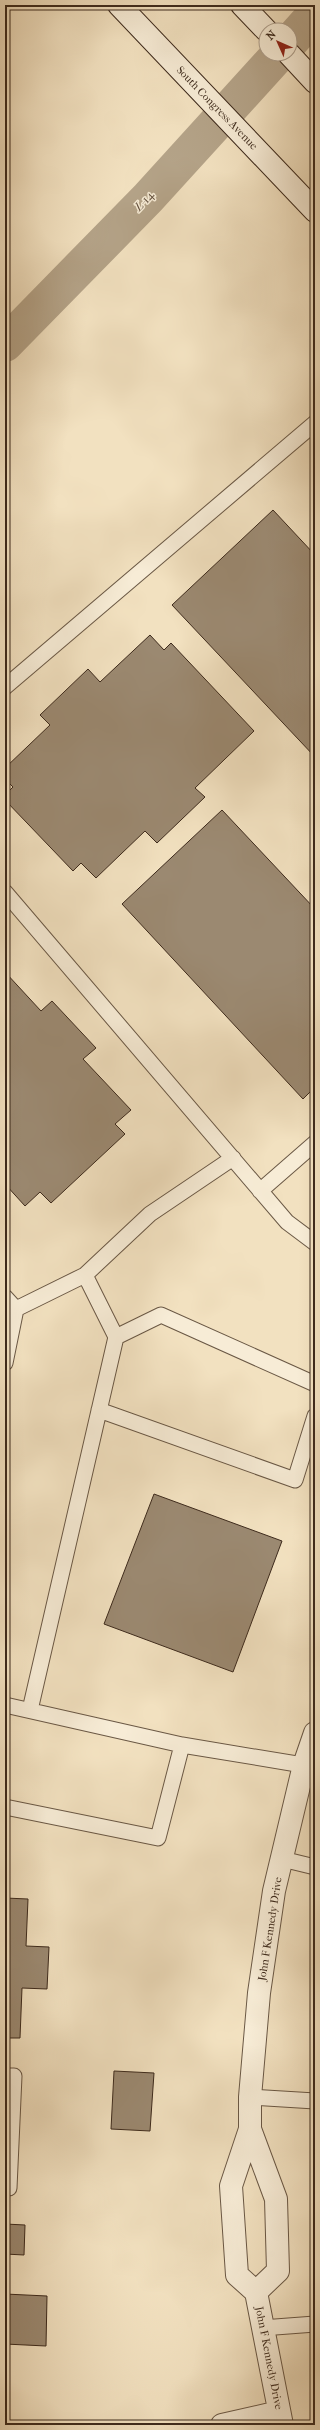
<svg xmlns="http://www.w3.org/2000/svg" width="320" height="2430" font-family="'IM FELL French Canon',serif">
	<style>
		.lines { fill: none; stroke-linecap: round; stroke-linejoin: round }
		.canal { stroke: #b4a388; stroke-width: 36 }
		.building { fill: #9b8971; stroke: #3d2a1c }
		.service-casing { stroke: #6a5845; stroke-width: 17 }
		.minor-casing { stroke: #6a5845; stroke-width: 24 }
		.secondary-casing { stroke: #3d2a1c; stroke-width: 24 }
		.service { stroke: #f7ecd6; stroke-width: 15 }
		.minor { stroke: #f7ecd6; stroke-width: 22 }
		.secondary { stroke: #f7ecd6; stroke-width: 22 }
		.labels { text-anchor: middle; dominant-baseline: central; stroke-width: 3; stroke-linejoin: round; paint-order: stroke }
		.street-label { font-size: 11px; fill: #3d2a1c; stroke: #f7ecd6 }
		.water-label { font-size: 12px; font-style: italic; fill: #614e3c; stroke: #f7ecd6 }
	</style>
	<rect width="100%" height="100%" fill="#f2e1c0"/>
	<filter id="stains"><feTurbulence type="fractalNoise" baseFrequency=".005" numOctaves="4"/><feColorMatrix values="0 0 0 0 .2 0 0 0 0 .09 0 0 0 0 .02 0 0 0 .5 -.17"/></filter>
	<radialGradient id="worn" r=".72"><stop offset=".6" stop-color="#630" stop-opacity="0"/><stop offset="1" stop-color="#630" stop-opacity=".3"/></radialGradient>
	<g class="lines">
		<path class="canal" d="M290,42l25,-28
			M5,344l143,-146 131,-144"/>
	</g>
	<path class="building" d="M273,510l42,45v202l-143,-152z
		M150,635l14,15 7,-7 83,88 -59,57 10,9 -48,46 -12,-12 -49,47 -15,-15 -8,8 -68,-71v-5l8,-8 -8,-8v-11l45,-43 -10,-10 48,-46 12,13z
		M222,810l93,99v178l-12,12 -181,-195z
		M5,972l36,39 11,-10 44,47 -13,11 48,51 -16,14 10,10 -74,69 -11,-11 -15,14 -20,-22z
		M154,1494l128,47 -49,131 -129,-48z
		M5,1898l23,1 -2,47 23,1 -2,42 -25,-1 -2,50h-15z
		M114,2071l40,2 -4,58 -39,-2z
		M5,2224l20,1 -1,30 -19,-1z
		M5,2294l42,2 -1,50 -41,-2z"/>
	<g class="lines">
		<g class="service-casing">
			<path id="service" d="M5,687l310,-264
				M5,892l282,330 28,21
				M260,1191l55,-48
				M5,1297l11,12 69,-34 65,-61 83,-56
				M116,1337l45,-22 154,69
				M5,1363l11,-54 -10,1
				M99,1410l196,70 20,-64
				M5,1705l177,40
				M30,1710l86,-373 -31,-62
				M5,1807l153,31 24,-93 133,22
				M282,1859l33,8
				M5,2076h9l-5,112h-4
				M250,2097l65,4
				M262,2328l53,-4"/>
		</g>
		<g class="minor-casing">
			<path id="minor" d="M250,2129l26,70 2,72 -22,21
				M222,2425l57,-13
				M282,2425l-26,-133 -19,-17 -6,-89 19,-57v-32l9,-104 15,-102 30,-126 11,-32"/>
		</g>
		<g class="secondary-casing">
			<path id="secondary" d="M119,5l196,206
				M242,5l24,25
				M289,54l26,28"/>
		</g>
		<use href="#service" class="service"/>
		<use href="#minor" class="minor"/>
		<use href="#secondary" class="secondary"/>
	</g>
	<g class="labels">
		<g class="street-label">
			<text transform="translate(217 108) rotate(46)">South Congress Avenue</text>
			<text transform="translate(270 1929) rotate(-81)">John F Kennedy Drive</text>
			<text transform="translate(269 2358) rotate(79)">John F Kennedy Drive</text>
		</g>
		<g class="water-label">
			<text transform="translate(144 201) rotate(-46)">L-14</text>
		</g>
	</g>
	<rect width="320" height="2430" fill="none" stroke="#f2e1c0" stroke-width="20"/>
	<rect x="6" y="6" width="308" height="2418" fill="none" stroke="#3d2a1c" stroke-width="2"/>
	<rect x="10" y="10" width="300" height="2410" fill="none" stroke="#3d2a1c"/>
	<g transform="translate(278 42) rotate(315)"><circle r="19" fill="#f7ecd6" stroke="#ad9e8c"/>
	<path d="M0-3L7 15L0 10L-7 15Z" fill="#8f2418"/>
	<text y="-6" font-size="11" font-weight="bold" text-anchor="middle" fill="#3d2a1c">N</text>
	</g>
	<rect width="100%" height="100%" filter="url(#stains)"/>
	<rect width="100%" height="100%" fill="url(#worn)"/>
</svg>
